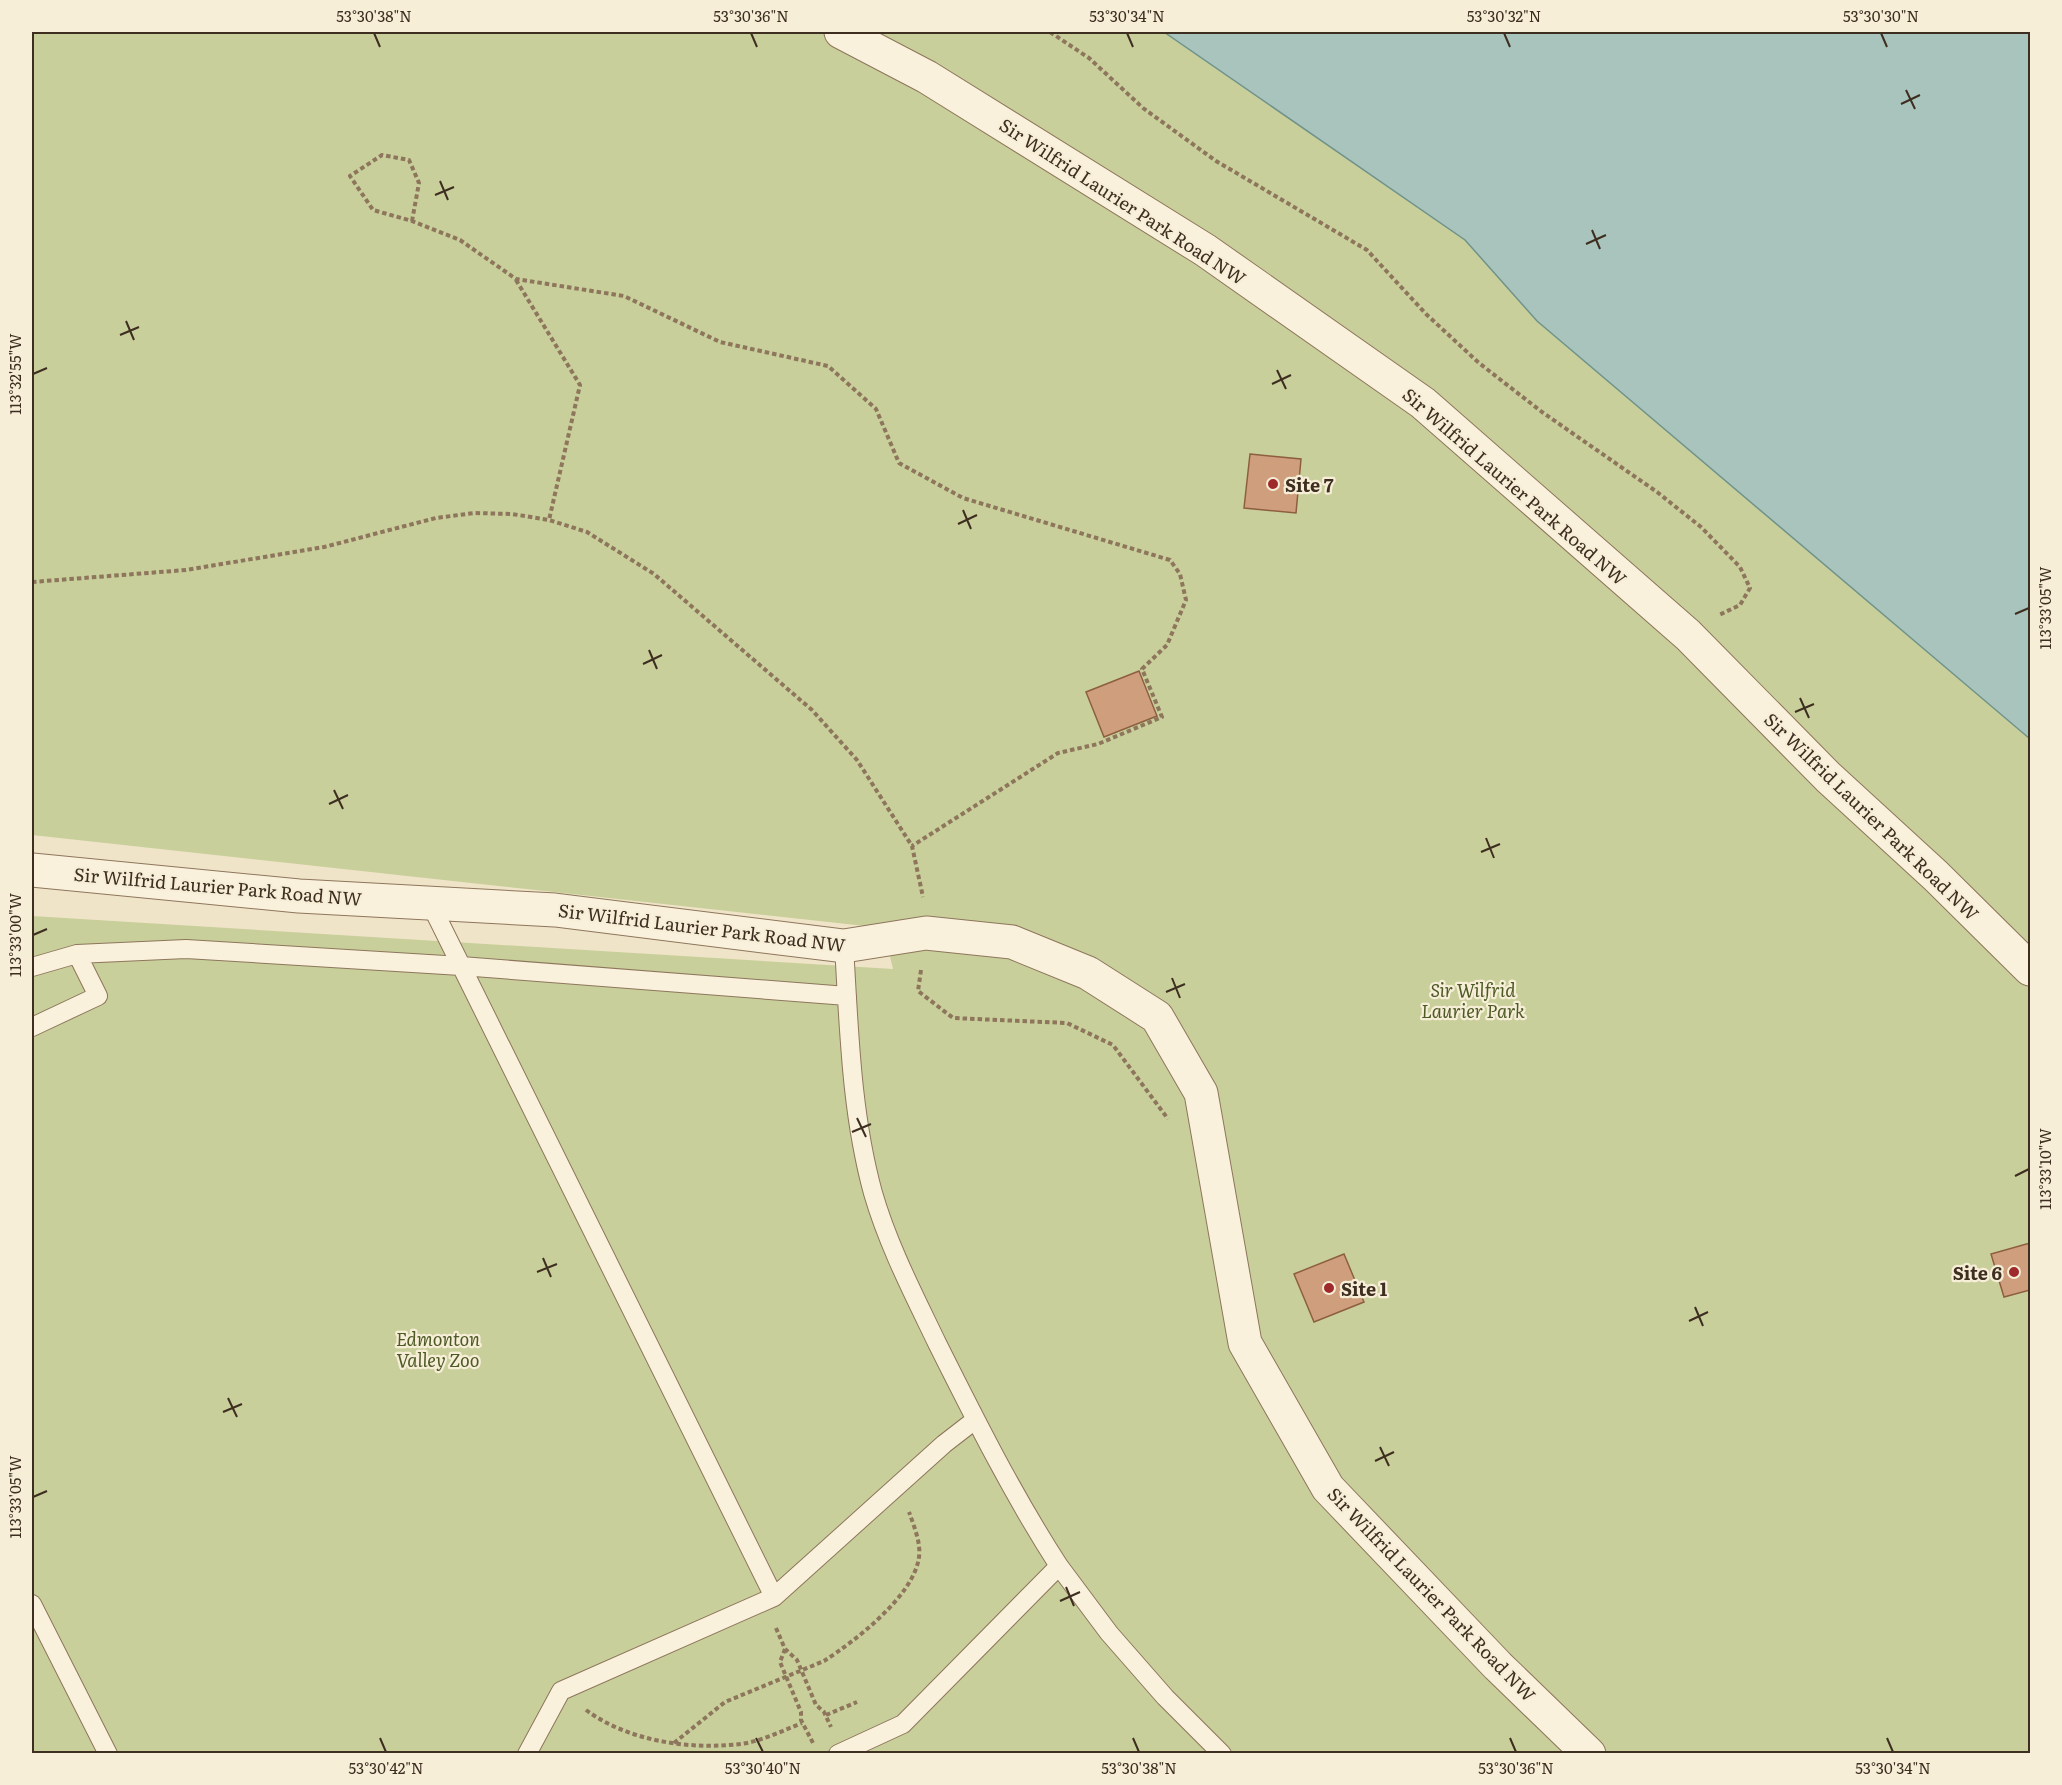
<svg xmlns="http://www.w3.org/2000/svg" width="2062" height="1785" font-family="Literata,serif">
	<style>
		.green { fill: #c9cf9b }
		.water { fill: #a9c4bc; stroke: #6f938a; stroke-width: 1.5 }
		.building { fill: #cf9f7d; stroke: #8d5f41; stroke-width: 1.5 }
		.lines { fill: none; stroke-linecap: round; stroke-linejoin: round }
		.service-casing { stroke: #8d765c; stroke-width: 20 }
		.minor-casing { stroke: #8d765c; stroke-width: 35 }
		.path { stroke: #8d765c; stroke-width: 4; stroke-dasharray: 4.5 3; stroke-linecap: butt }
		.service { stroke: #faf1dc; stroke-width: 18 }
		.minor { stroke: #faf1dc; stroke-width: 33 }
		.ticks { fill: none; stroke: #3d2e20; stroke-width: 2 }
		.poi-dot { fill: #9e2a2b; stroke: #f7eed8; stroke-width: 2 }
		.labels { text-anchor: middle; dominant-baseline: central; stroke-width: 4.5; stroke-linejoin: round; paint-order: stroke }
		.street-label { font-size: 18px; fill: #3d2e20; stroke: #f7eed8 }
		.poi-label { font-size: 18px; font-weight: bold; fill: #3d2e20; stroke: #f7eed8; text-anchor: start }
		.park-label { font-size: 18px; font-style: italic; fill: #4d5a26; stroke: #f7eed8 }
		.neatline { fill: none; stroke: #3d2e20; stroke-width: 2 }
		.ticks-label { font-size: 15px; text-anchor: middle; fill: #3d2e20 }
	</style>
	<rect width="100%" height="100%" fill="#f0e4c8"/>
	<path class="green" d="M32,32h1132l301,208 72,81 493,418v1014h-1998v-837l861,53 -10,-41 -851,-93z"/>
	<path class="water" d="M1164,32h866v707l-493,-418 -72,-81z"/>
	<path class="building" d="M1250,454l51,5 -5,54 -52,-5z
		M1139,671l18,45 -53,21 -18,-45z
		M2030,1243v47l-26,7 -13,-43z
		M1344,1254l20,48 -50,20 -20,-48z"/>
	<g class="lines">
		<g class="service-casing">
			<path id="service" d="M430,903l344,694
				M32,967l45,-13 109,-5 275,17 386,30
				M32,1027l66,-31 -21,-42
				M1059,1566l50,67 56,64 57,57
				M32,1604l76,150
				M527,1754l34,-63 213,-94 170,-153 31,-24
				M838,1754l65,-30 156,-158c-46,-71 -84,-147 -122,-223 -23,-48 -49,-98 -64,-150 -22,-80 -24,-165 -29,-247"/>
		</g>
		<g class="minor-casing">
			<path id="minor" d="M841,32l86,45 278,173 218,153 265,232 140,142 108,99 94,93
				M32,870l267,26 256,14 289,36 82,-13 86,9 76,31 69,44 44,76 44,250 83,145 170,178 91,88"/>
		</g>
		<path class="path" d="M1050,32l39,26 54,50 73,53 151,89 59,64 53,49 63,49 115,80 44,35 39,40 10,21 -10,17 -21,10
			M412,221l7,-38 -10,-23 -27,-5 -32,21 23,34 39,11 48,19 56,39 108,17 96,46 108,24 48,43 23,54 64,35 207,62 10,14 6,26 -19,45 -25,24 20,48 -64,27 -40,9 -146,93
			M516,280l64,105 -31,135
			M32,582l154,-12 138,-23 112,-29 38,-5 38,1 37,6 38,12 67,42 158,136 45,50 55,86 11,51
			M921,970l-3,21 35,27 114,5 46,22 55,74
			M776,1628l9,21 12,11 19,45 8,7 7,15
			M785,1649l-5,13 21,50v8l12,23
			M586,1710c42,31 102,40 155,34 21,-3 41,-13 61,-21
			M826,1715l31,-13
			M674,1743l51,-41 99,-41c31,-20 90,-65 95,-104 2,-14 -5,-31 -10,-45"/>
		<use href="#service" class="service"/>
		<use href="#minor" class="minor"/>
	</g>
	<path class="ticks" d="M374,33l6,14M751,33l6,14M1127,33l6,14M1504,33l6,14M1881,33l6,14M1906,90l9,19M1901,104l19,-9M440,181l8,19M435,195l19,-8M1592,230l8,19M1586,244l20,-9M126,321l8,19M120,335l19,-8M1277,370l9,19M33,374l14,-6M1272,384l19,-9M963,510l8,19M958,524l19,-9M2015,614l14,-6M649,650l8,19M643,664l19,-9M1800,698l9,20M1795,712l19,-8M334,790l9,19M329,804l19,-9M1486,838l8,20M1481,852l19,-8M33,935l14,-6M1172,978l8,20M1166,992l19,-8M857,1118l9,19M852,1132l19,-8M2015,1176l14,-7M543,1258l8,19M537,1272l20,-8M1695,1307l8,19M1689,1321l19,-9M228,1398l9,19M223,1412l19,-8M1380,1447l9,19M1375,1461l19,-9M33,1497l14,-6M1066,1587l8,19M1060,1601l20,-9M380,1738l6,14M756,1738l7,14M1133,1738l6,14M1510,1738l6,14M1887,1738l6,14"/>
	<g class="poi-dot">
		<circle cx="1273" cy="484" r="6"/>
		<circle cx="2014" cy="1272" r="6"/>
		<circle cx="1329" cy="1288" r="6"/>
	</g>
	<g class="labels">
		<g class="street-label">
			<text transform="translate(1123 201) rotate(33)">Sir Wilfrid Laurier Park Road NW</text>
			<text transform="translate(1515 486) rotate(41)">Sir Wilfrid Laurier Park Road NW</text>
			<text transform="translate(1872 816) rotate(44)">Sir Wilfrid Laurier Park Road NW</text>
			<text transform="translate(218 886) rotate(5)">Sir Wilfrid Laurier Park Road NW</text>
			<text transform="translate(702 927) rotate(7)">Sir Wilfrid Laurier Park Road NW</text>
			<text transform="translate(1432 1594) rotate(46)">Sir Wilfrid Laurier Park Road NW</text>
		</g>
		<g class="poi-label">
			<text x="1285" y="484">Site 7</text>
			<text x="2002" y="1272" text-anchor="end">Site 6</text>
			<text x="1341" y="1288">Site 1</text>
		</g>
		<g class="park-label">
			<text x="1473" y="989">Sir Wilfrid<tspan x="1473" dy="21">Laurier Park</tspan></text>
			<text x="438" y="1338">Edmonton<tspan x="438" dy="21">Valley Zoo</tspan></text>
		</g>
	</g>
	<rect width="2062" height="1785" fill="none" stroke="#f7eed8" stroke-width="66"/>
	<rect x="33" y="33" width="1996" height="1719" class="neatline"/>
	<g class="ticks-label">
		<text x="374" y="22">53°30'38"N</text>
		<text x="751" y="22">53°30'36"N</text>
		<text x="1127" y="22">53°30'34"N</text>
		<text x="1504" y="22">53°30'32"N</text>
		<text x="1881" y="22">53°30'30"N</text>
		<text transform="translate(16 374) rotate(-90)" y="5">113°32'55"W</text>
		<text transform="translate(2046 608) rotate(-90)" y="5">113°33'05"W</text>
		<text transform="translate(16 935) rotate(-90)" y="5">113°33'00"W</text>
		<text transform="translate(2046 1169) rotate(-90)" y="5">113°33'10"W</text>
		<text transform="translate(16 1497) rotate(-90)" y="5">113°33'05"W</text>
		<text x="386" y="1774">53°30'42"N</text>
		<text x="763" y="1774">53°30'40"N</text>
		<text x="1139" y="1774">53°30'38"N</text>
		<text x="1516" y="1774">53°30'36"N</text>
		<text x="1893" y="1774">53°30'34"N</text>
	</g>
</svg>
